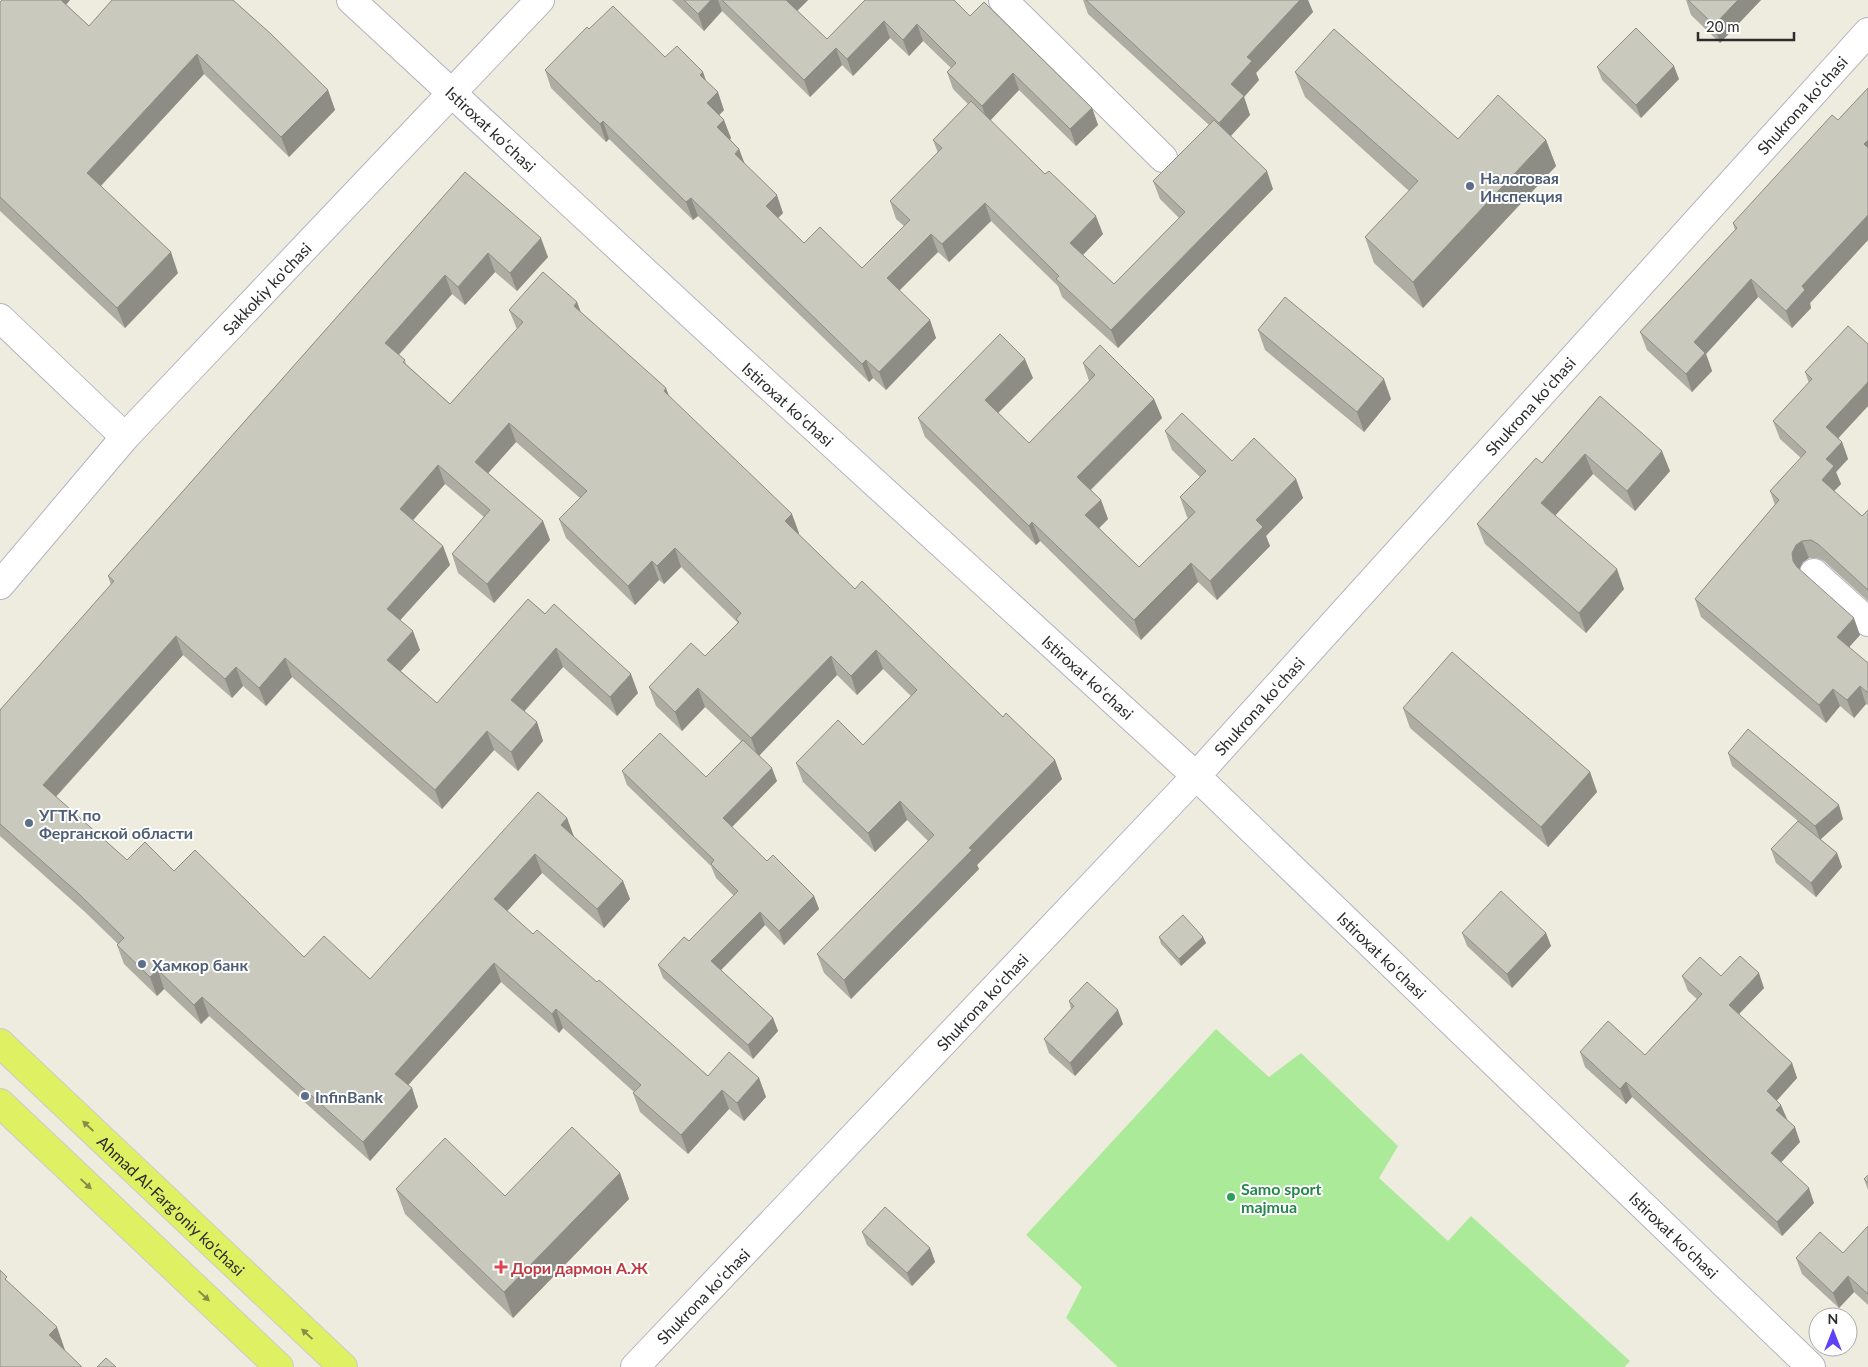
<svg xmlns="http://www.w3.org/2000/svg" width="1868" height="1367" font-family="Lato,sans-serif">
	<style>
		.pitch { fill: #abea98 }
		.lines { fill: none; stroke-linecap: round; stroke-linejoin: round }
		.minor-casing { stroke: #b5b2bf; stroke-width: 30 }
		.major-casing { stroke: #ccc; stroke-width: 30 }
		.minor { stroke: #fff; stroke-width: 28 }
		.major { stroke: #dff062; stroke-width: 28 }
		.wall { fill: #adada3 }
		.shaded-wall { fill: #8d8d85 }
		.building { fill: #c9c9be; stroke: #8d8d85 }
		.oneway { fill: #868e47 }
		.service-dot { fill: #5c6f8a; stroke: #fff; stroke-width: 2 }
		.leisure-dot { fill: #2e9e5b; stroke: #fff; stroke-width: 2 }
		.health-dot { fill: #e0444e; stroke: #fff; stroke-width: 2 }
		.labels { text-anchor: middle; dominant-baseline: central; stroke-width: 4; stroke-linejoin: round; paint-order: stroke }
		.street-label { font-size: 16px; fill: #2c2c2c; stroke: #fff }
		.service-label { font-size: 16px; font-weight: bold; fill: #4e5e75; stroke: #fff; text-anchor: start }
		.leisure-label { font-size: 16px; font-weight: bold; fill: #27864d; stroke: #fff; text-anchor: start }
		.health-label { font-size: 16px; font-weight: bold; fill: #be3a42; stroke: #fff; text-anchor: start }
	</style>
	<rect width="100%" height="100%" fill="#eeecdf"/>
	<path class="pitch" d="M1216,1029l53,48 32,-24 97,93 -19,32 69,63 23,-25 159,145 -6,6h-506l-52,-49 16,-31 -56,-52z"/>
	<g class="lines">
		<g class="minor-casing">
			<g id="minor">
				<path d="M351,0l385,356 460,420 615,591"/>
				<path d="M1003,0l160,158"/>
				<path d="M0,318l125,119"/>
				<path d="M1814,573l54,49"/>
				<path id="s1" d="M0,585l125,-148 415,-437"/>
				<path d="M635,1367l561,-591 672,-744"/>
			</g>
		</g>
		<g class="major-casing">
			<g id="major">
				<path id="s2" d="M0,1043l343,324"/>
				<path d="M0,1103l279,264"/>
			</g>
		</g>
		<use href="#minor" class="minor"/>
		<use href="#major" class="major"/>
	</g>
	<path class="wall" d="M2,0h68l-4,5 23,21 239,64 7,20 -46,47 -85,-83 -103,112 77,87 -53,55 -125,-117v-209z
		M672,0h136l-11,11 30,28 38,-39 105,16 122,92 6,17 -22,21 -57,-56 -29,30 113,114 -20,21 31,29 65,-66 -19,-19 -7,-18 56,-56 -121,-111 -5,-14h225l5,12 -57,61 3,7 -15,17 6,18 -19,21 42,53 -155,159 -56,-51 -4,-11 -67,-65 -42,41 -11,-10 -39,38 31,30 6,18 -50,52 -13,-12 -4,4 -171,-166 -5,4 -84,-81 -3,3 -55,-54 -6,-18 44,-41 114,43 3,9 18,29 -5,5 12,23 -1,1 9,10 5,14 39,50 -5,5 26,25 58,25 42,-42 -8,-7 -6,-18 48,-48 -5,-13 35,-36 -15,-15 -6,-17 4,-4 -28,-27 -14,15 -19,-18 -37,38 -11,-11 -32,32 -88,-86 -18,20z
		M1686,0h75l-41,43 -29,-28z
		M1597,67l82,12 -38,39 -39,-38z
		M1295,72l163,67 88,1 10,26 -133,142 -49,-45 -9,-26 44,-46 -104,-94z
		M1868,88v152l-58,63 1,5 -19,20 -34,-31 -52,57 6,17 -20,21 -45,-42 -7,-18 95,-102 -2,-7 105,-103z
		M465,172l83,85 -31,34 -22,-19 -30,33 -13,-11 -53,61 6,5 1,4 44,40 67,-75 -8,-19 68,-8 4,11 88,83 130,137 -1,1 57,55 148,128 52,43 7,19 -85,86 2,4 -128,130 -27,-26 -7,-19 111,-113 -21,-21 -32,32 -72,-70 -7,-19 67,-18 48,-49 -28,-27 -26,26 -20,-20 -78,80 18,26 -45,46 35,34 47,35 5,13 -35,36 -19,-20 -44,45 52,48 5,13 -25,28 -90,-81 -5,-13 31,-24 45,-45 -18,-18 -5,-12 -84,-81 -5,-14 84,6 35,-36 -36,-34 -23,24 -26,-25 -7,-19 56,-31 33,-33 -1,-1 -56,-55 -17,17 -5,-4 -24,25 -69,-67 -7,-19 21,-21 -64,-56 -28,31 55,48 7,19 -56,63 -36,-30 -6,-19 32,-37 -39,-33 -32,36 30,26 7,19 -50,55 20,30 -19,21 36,32 91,-104 110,94 -21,23 -54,-49 -39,45 13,10 6,19 -25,30 -24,-21 -52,59 -150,-132 -26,29 -23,-20 -11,12 -49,-43 -127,142 71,63 47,11 130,86 66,22 197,-161 7,19 49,44 7,18 -26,29 -62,-55 -35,38 26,23 64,48 111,94 51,2 7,19 -22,24 -15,-12 -41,45 -48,-42 -7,-19 1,-1 -71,-64 -4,5 -58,-51 -93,103 4,3 6,19 -48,54 -161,-145 -8,8 -37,-35 -7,7 -33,-32 -7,-19 1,-1 -33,-32 -85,-76v-126l111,-125 -3,-9z
		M1258,330l133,69 -27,33 -99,-82z
		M1083,363l71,36 8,19 -71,72 10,10 7,19 -9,9 40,39 49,-49 -1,-1 -7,-20 20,-20 -28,-27 -7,-19 67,30 64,18 7,19 -37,38 4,10 -53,54 -19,-18 -57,58 -101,-99 -4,4 -111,-108 -7,-19 115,-40 -35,35 31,30 60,-62z
		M1805,372l63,34 -30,32 4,4 6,17 -12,13 5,12 -7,7 28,25 6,-6v91l-44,-40 -7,-3h-8l-6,4 -4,7 61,66 -11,12 19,16v42l-2,-1 -12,14 -14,-12 -14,17 -125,-106 -6,-18 80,-94 -5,-14 31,-33 -21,-19 -7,-18 36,-38z
		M1600,396l70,75 -35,40 -42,-37 -38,42 69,73 -38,44 -101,-89 -8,-20 65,-61z
		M1403,708l187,64 7,20 -49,55 -138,-119z
		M1728,753l115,66 -23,20 17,14 5,14 -26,30 -40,-34 -5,-14 27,-28 -66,-55z
		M1462,933h84l5,13 -39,42 -45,-42z
		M1159,937h44l3,6 -25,23 -20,-22z
		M1682,976h39l43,12 -25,26 53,49 5,15 -20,22 10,19 13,23 -19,20 33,41 -32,33 -150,-139 -6,7 -41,-37 -5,-15 65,3 52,-56 -9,-8z
		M1069,1001l54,23 -48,52 -26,-23 -5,-14 27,-30z
		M620,1173l9,26 -116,119 -108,-104 -9,-25 109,7z
		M1868,1175v15l-4,-11z
		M1868,1226v79l-14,-13 -15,16 -37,-34 -6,-16 47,-5z
		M862,1232l68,16 5,14 -23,24 -45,-41z"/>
	<path class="shaded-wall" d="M55,0h15l-11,12z
		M711,0h7l4,11 -18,20 -6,-17z
		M786,0h22l-16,16z
		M1300,0h8l5,12 -57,61 3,7 -15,17 6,18 -24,26 -7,-18 12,-39 16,-27z
		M1738,0h23l-41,43 -6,-18z
		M884,21l6,17 -37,38 -6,-17z
		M917,24l6,17 -14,15 -6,-16z
		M836,48l6,17 -32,32 -6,-17z
		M197,54l7,20 -110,119 -7,-20z
		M1674,66l5,13 -38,39 -5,-13z
		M703,72l6,18 -9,-15z
		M1013,73l6,17 -31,33 -6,-17z
		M328,90l7,20 -46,47 -8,-20z
		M718,92l6,18 -11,11 -6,-18z
		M1092,108l6,17 -22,21 -6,-17z
		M724,120l7,18 -7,7 -7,-18z
		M603,121l6,18 -3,3 -6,-18z
		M1546,140l10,26 -133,142 -10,-26z
		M1868,140v16l-4,-12z
		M739,149l7,18 -11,-13z
		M1267,171l6,18 -155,159 -7,-18z
		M777,195l6,18 -11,11 -6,-18z
		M691,198l7,18 -5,4 -7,-18z
		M985,203l6,18 -42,41 -7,-18z
		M1868,215v25l-58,63 1,5 -19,20 -6,-17 16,-25z
		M1096,216l7,18 -26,27 -7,-18z
		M931,234l7,18 -44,44 -7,-18z
		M541,238l7,19 -31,34 -7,-18z
		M171,252l7,21 -53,55 -8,-20z
		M488,253l7,19 -30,33 -7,-18z
		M445,275l7,19 -60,68 -7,-19z
		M1751,279l7,18 -52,57 6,17 -20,21 -6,-18 8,-32z
		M577,302l7,19 -10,-15z
		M930,320l6,18 -50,52 -7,-18z
		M1025,359l8,19 -41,41 -7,-19z
		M866,360l7,18 -4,4 -7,-18z
		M1384,379l7,20 -27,33 -7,-20z
		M1868,382v24l-36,39 -6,-18z
		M666,388l7,18 -9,-15z
		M1154,399l8,19 -78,78 -7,-19z
		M509,423l7,19 -34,38 -7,-18z
		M1842,442l6,17 -12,13 5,12 -13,13 -6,-17 4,-21z
		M1662,451l8,20 -35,40 -8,-20z
		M1585,454l8,20 -45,49 -7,-20z
		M438,465l7,19 -38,43 -7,-18z
		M1296,479l7,19 -37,38 4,10 -53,54 -7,-19 46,-61z
		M1101,500l7,19 -15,15 -8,-19z
		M792,514l7,19 -7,7 -7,-19z
		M543,521l7,19 -56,63 -7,-19z
		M1032,522l8,19 -4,4 -7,-19z
		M1802,541l7,17 -6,4 -4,8 -6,-9 -1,-8 4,-8z
		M443,546l7,19 -56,62 -7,-18z
		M675,548l6,19 -17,17 -7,-18z
		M652,561l7,19 -24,25 -7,-19z
		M1191,563l7,19 -57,58 -7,-20z
		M1617,569l7,20 -38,44 -7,-20z
		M1854,618l6,17 -17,19 -6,-17z
		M413,631l7,19 -26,28 -7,-18z
		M176,636l7,19 -134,149 -6,-19z
		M556,648l7,19 -46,52 -6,-19z
		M876,650l7,19 -26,26 -6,-19z
		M831,656l6,19 -79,82 -7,-19z
		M285,658l7,19 -26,29 -7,-18z
		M236,667l7,19 -11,12 -7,-19z
		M631,674l7,19 -21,23 -7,-19z
		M1860,686l6,18 -12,14 -7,-18z
		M698,688l7,19 -23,24 -7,-19z
		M1833,689l7,17 -14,17 -7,-18z
		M537,722l6,19 -25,30 -7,-19z
		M487,731l7,19 -52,59 -7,-19z
		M1055,760l7,19 -85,86 2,4 -128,130 -7,-19 125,-132z
		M772,768l5,13 -49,50 -5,-13z
		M1590,772l7,20 -49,55 -7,-20z
		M900,801l7,19 -32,32 -7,-19z
		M1839,805l4,14 -23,21 -5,-14z
		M567,818l7,19 -13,-12z
		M1837,853l5,14 -26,30 -5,-14z
		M535,854l7,19 -41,45 -7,-19z
		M623,881l7,18 -26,29 -7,-19z
		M814,896l5,13 -35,36 -5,-14z
		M760,912l5,13 -49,50 -5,-14z
		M1546,933l5,13 -39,42 -5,-14z
		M1203,937l3,6 -25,23 -2,-7z
		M494,963l7,19 -99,110 -7,-18z
		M158,970l6,19 -7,7 -7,-19z
		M1759,973l5,15 -30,31 -5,-14z
		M202,997l7,19 -8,8 -7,-19z
		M556,1009l7,19 -4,5 -7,-19z
		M1118,1010l5,14 -48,52 -5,-13z
		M773,1018l5,13 -25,28 -5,-14z
		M1792,1063l5,15 -25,28 -5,-15z
		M759,1078l7,19 -22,24 -7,-18z
		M1626,1082l6,15 -6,7 -6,-15z
		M412,1088l6,19 -48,54 -7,-19z
		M722,1090l7,19 -41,45 -7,-19z
		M1781,1105l6,14 -11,-9z
		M1795,1127l5,15 -24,26 -5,-15z
		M620,1173l9,26 -116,119 -9,-26z
		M1809,1188l5,15 -32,33 -5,-14z
		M930,1248l5,14 -23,24 -5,-13z
		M1848,1276l6,16 -15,16 -6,-15z
		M57,1327l8,23 -8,8 -8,-23z"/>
	<path class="building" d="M2,0h59l28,26 23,-26h121l38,34 57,56 -47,47 -84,-83 -110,119 84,79 -54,56 -117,-111v-195z
		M684,0h27l-13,14z
		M722,0h64l41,39 38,-39h89l16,16 14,-14 108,106 -22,21 -57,-56 -31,33 -35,-34 9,-9 -39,-39 -14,16 -19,-19 -37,38 -11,-11 -32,32z
		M1086,0h214l-53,57 5,4 -21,23 13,12 -25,27z
		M1688,0h50l-24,25z
		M613,6l52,51 12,-11 26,26 -3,3 18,17 -11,11 17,17 -7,7 22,22 -4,5 42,41 -11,11 38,37 16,-16 42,41 48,-48 -20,-19 52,-53 -9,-8 38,-39 74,73 4,-3 47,45 -26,27 44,41 71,-72 -32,-31 61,-61 53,51 -156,159 -55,-51 3,-3 -74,-73 -43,41 -11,-10 -44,44 43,42 -51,52 -13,-12 -4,4 -171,-166 -5,4 -83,-81 -3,3 -55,-54 42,-43 2,2z
		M1636,28l38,38 -38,39 -39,-38z
		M1334,29l124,110 40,-44 48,45 -133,142 -48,-45 53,-56 -123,-109z
		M1868,88v52l-4,4 4,4v67l-66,71 3,4 -19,21 -35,-32 -57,63 11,11 -19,21 -46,-42 97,-104 -4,-5 99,-108 6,5z
		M465,172l76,66 -31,35 -22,-20 -30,34 -13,-12 -60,68 20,17 -2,2 47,42 73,-82 -14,-12 34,-38 34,30 -3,4 92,82 -2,3 128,123 -7,7 70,68 7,-8 141,136 3,-4 49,47 -86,88 3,2 -128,130 -27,-26 117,-119 -34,-34 -32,32 -72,-70 42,-43 25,25 54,-55 -41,-40 -25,26 -20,-20 -80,82 -53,-50 -23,24 -26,-25 42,-44 14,13 34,-34 -3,-3 5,-6 -66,-65 -18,18 -5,-5 -24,25 -69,-67 28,-28 -78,-68 -34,39 68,59 -56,63 -35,-30 38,-44 -52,-45 -38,44 43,37 -56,63 26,22 -26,29 50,43 91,-104 17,15 9,-10 77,70 -21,23 -54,-49 -45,52 26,22 -26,30 -24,-21 -52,59 -150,-132 -26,30 -23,-21 -11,12 -49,-43 -133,149 84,75 18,-18 29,29 21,-21 109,107 20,-21 46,43 168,-187 29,26 -6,7 62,56 -26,28 -62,-55 -41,45 39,35 4,-4 60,52 2,-2 109,96 21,-24 30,26 -22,25 -15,-13 -41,45 -48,-42 8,-8 -85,-76 -4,5 -58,-51 -99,111 17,14 -49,54 -161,-145 -8,8 -36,-35 -8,7 -33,-32 7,-7 -46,-45 -78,-69v-114l114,-129 -6,-5z
		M1285,297l99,82 -27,33 -99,-82z
		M1848,326l20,18v38l-42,45 16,15 -16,17 8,7 -12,14 40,36 6,-6v80l-50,-46 -7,-4 -9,1 -6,4 -4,8 1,8 4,6 57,51 -17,19 31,26v30l-8,-7 -13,14 -14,-11 -14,16 -124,-106 84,-99 -9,-9 36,-39 -33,-31 39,-42 -7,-7z
		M1000,334l25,25 -40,41 44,43 66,-68 -12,-12 17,-18 54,54 -77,78 24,23 -16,15 54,52 56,-55 -15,-15 26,-26 -41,-40 17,-18 50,48 22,-23 42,41 -40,41 7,7 -53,54 -19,-18 -57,57 -102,-98 -3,4 -111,-108z
		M1600,396l62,55 -35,40 -42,-37 -44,49 76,66 -38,44 -102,-89 59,-66 6,5z
		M1452,652l138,120 -49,55 -138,-119z
		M1748,729l91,76 -24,21 -87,-73z
		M660,733l46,44 37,-37 29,28 -49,50 44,43 6,-6 41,41 -35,35 -19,-19 -49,49 62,57 -25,27 -90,-80 26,-28 5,4 49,-50 -27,-27 3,-4 -92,-89z
		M1798,821l39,32 -26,30 -40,-34z
		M1501,891l45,42 -39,41 -45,-41z
		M1183,915l20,22 -24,22 -20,-22z
		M1740,956l19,17 -30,32 63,58 -25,28 14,14 -5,5 19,17 -24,26 38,35 -32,34 -151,-140 -6,7 -40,-37 28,-31 37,34 57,-61 -20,-18 18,-19 21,19z
		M1087,982l31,28 -48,53 -26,-24 30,-33 -5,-5z
		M572,1127l48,46 -116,119 -108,-103 49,-51 60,58z
		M1868,1175v8l-4,-4z
		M885,1207l45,41 -23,25 -45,-41z
		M1868,1226v68l-20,-18 -15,17 -37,-35 24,-26 23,21z
		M0,1270l7,7 -2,2 52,48 -8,8 33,32h-82z
		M106,1358l10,9h-19z"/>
	<defs><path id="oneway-solid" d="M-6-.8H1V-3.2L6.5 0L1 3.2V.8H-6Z" transform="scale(1.25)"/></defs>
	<g class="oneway">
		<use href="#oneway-solid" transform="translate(88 1126) rotate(-137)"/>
		<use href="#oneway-solid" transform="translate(86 1184) rotate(43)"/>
		<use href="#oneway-solid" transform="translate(204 1296) rotate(43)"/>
		<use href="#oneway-solid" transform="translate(307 1334) rotate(-137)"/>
	</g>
	<g class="service-dot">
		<circle cx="1470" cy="186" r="5"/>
		<circle cx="29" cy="823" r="5"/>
		<circle cx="142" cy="964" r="5"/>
		<circle cx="305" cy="1096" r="5"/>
	</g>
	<circle class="leisure-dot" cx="1231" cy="1197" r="5"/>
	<path class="health-dot" d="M498.5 1259.5h5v5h5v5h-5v5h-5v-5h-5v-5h5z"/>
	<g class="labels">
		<g class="street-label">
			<text transform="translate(1802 105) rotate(-48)">Shukrona koʻchasi</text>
			<text transform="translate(491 129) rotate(43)">Istiroxat koʻchasi</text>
			<text stroke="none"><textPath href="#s1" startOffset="399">Sakkokiy ko'chasi</textPath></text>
			<text transform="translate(788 404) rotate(42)">Istiroxat koʻchasi</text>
			<text transform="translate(1530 406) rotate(-48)">Shukrona koʻchasi</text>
			<text transform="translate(1088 677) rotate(42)">Istiroxat koʻchasi</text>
			<text transform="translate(1259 706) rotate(-48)">Shukrona koʻchasi</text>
			<text transform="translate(1382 955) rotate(44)">Istiroxat koʻchasi</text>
			<text transform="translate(982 1002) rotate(-47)">Shukrona koʻchasi</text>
			<text stroke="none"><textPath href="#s2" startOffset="236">Ahmad Al-Farg'oniy ko'chasi</textPath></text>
			<text transform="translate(1674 1235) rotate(44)">Istiroxat koʻchasi</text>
			<text transform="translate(703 1296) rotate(-46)">Shukrona koʻchasi</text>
		</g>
		<g class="service-label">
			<text x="1480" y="177">Налоговая<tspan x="1480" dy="18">Инспекция</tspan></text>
			<text x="39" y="814">УГТК по<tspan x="39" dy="18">Ферганской области</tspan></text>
			<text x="152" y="964">Хамкор банк</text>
			<text x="315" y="1096">InfinBank</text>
		</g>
		<g class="leisure-label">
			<text x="1241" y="1188">Samo sport<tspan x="1241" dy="18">majmua</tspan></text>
		</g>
		<g class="health-label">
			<text x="511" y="1267">Дори дармон А.Ж</text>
		</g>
	</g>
	<g transform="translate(1833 1332)"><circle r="24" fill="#ffffff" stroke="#ababab"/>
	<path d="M0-4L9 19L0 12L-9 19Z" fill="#5f41f8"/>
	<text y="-8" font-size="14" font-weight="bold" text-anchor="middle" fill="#2c2c2c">N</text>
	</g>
	<path d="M1698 32v8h96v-8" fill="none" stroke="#2c2c2c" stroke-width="2.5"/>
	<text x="1706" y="32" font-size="15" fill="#2c2c2c" stroke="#ffffff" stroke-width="4" paint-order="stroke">20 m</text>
</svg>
